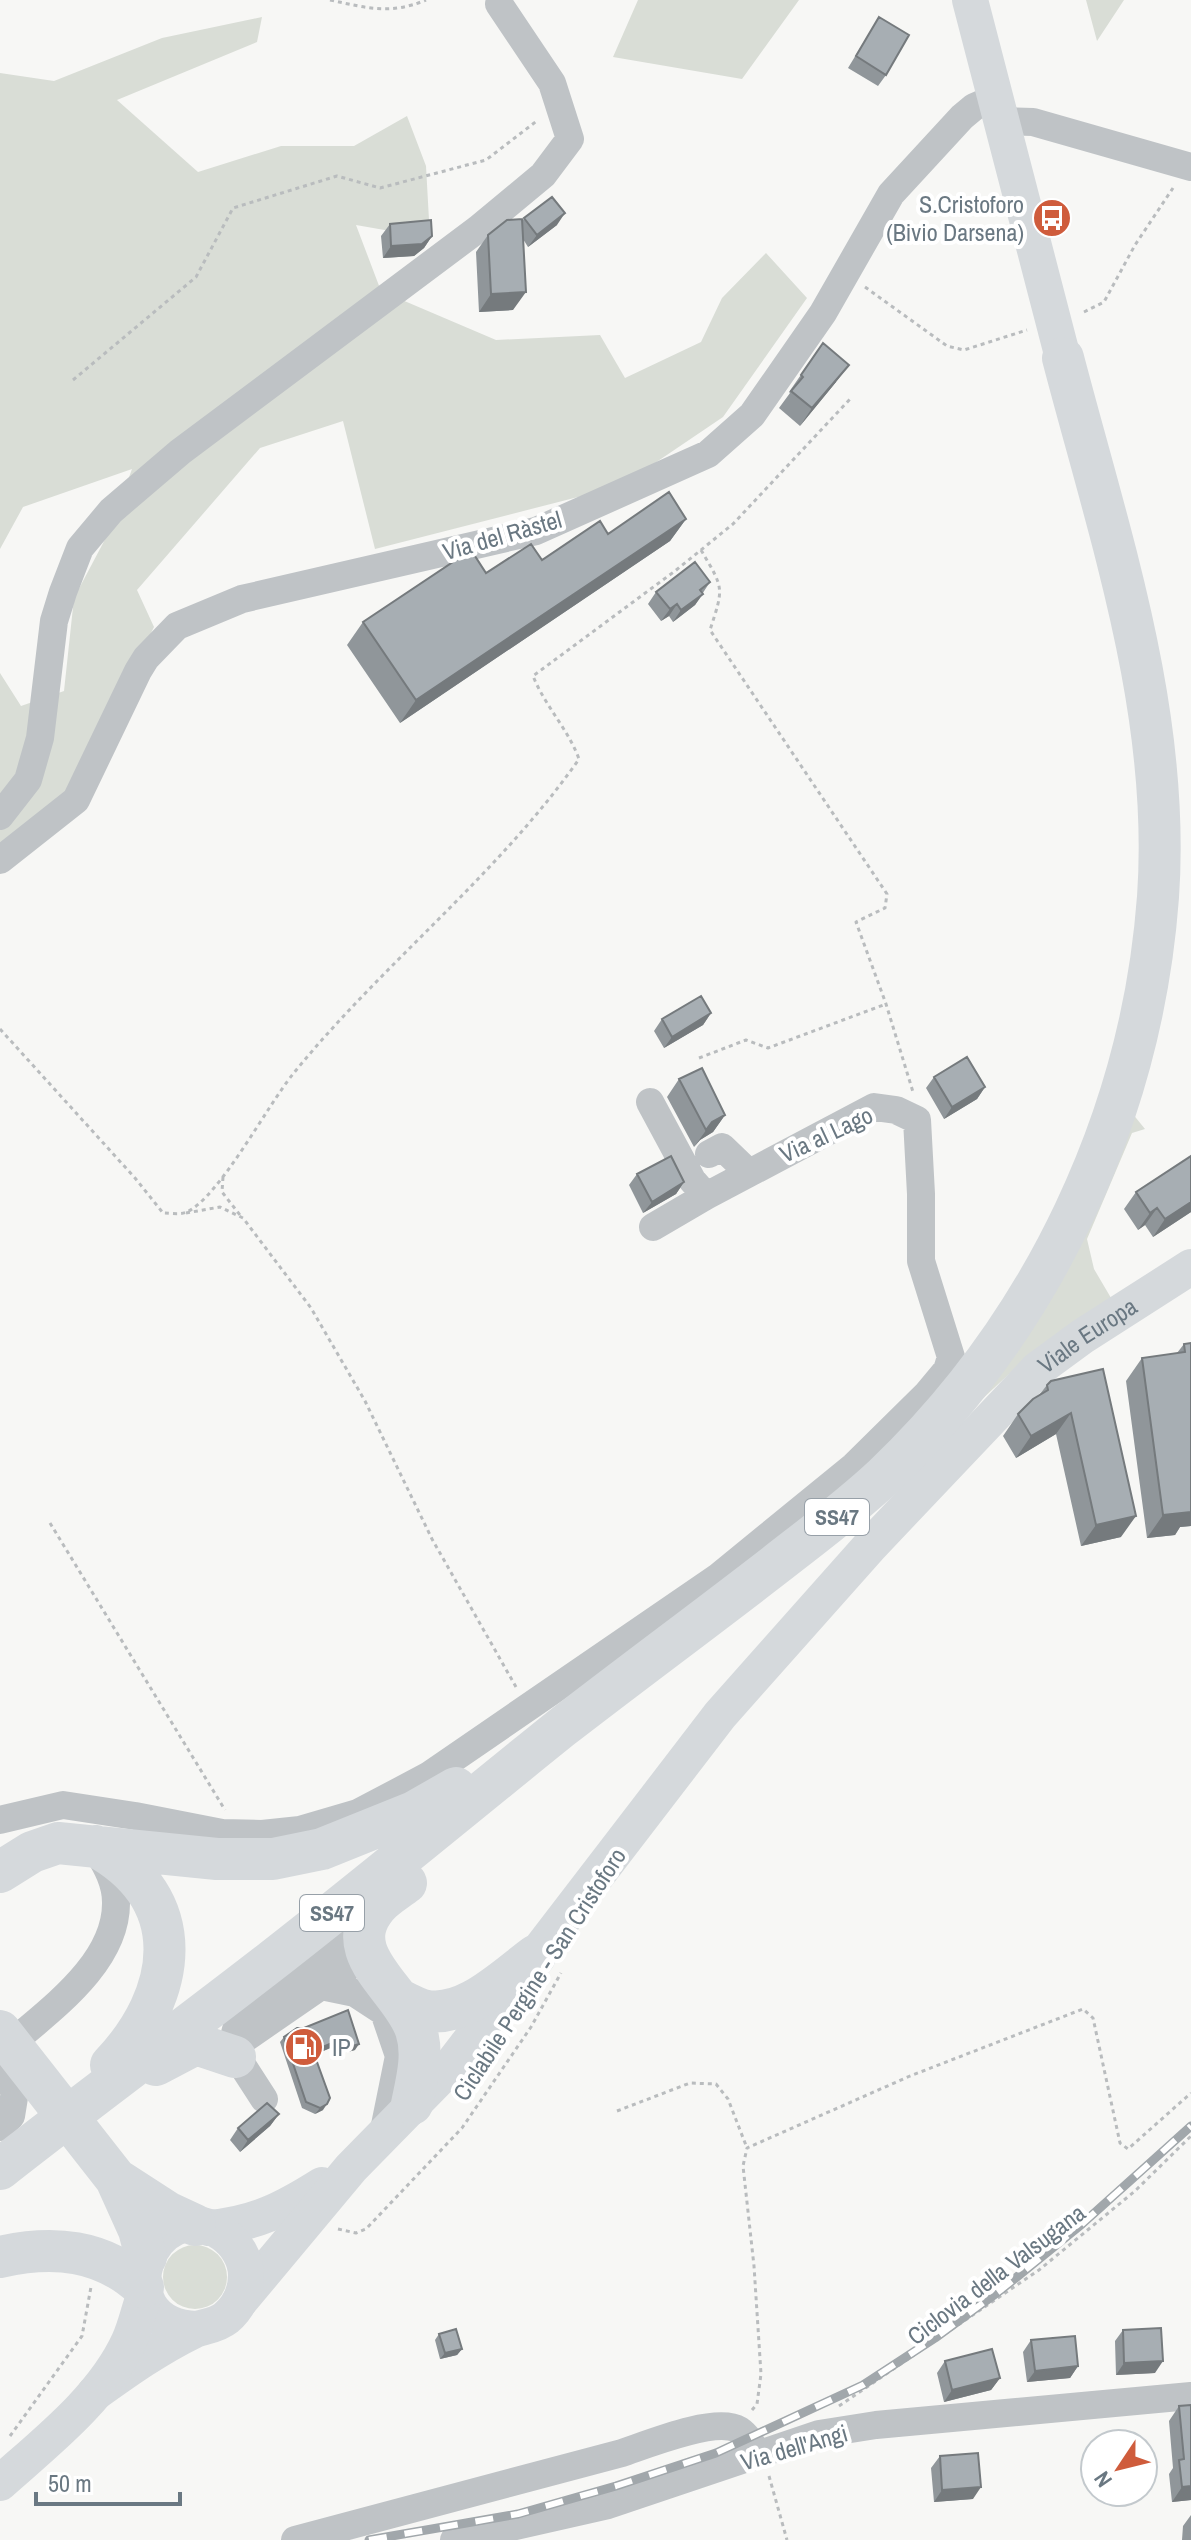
<svg xmlns="http://www.w3.org/2000/svg" width="1191" height="2540" font-family="'Archivo Narrow',sans-serif">
	<style>
		.green { fill: #d9ddd6 }
		.lines { fill: none; stroke-linecap: round; stroke-linejoin: round }
		.path { stroke: #b9bcbe; stroke-width: 3; stroke-dasharray: 4 4; stroke-linecap: butt }
		.minor { stroke: #bfc3c6; stroke-width: 28 }
		.major { stroke: #d5d9dc; stroke-width: 36 }
		.highway { stroke: #d5d9dc; stroke-width: 42 }
		.rail-casing { stroke: #a1a7ab; stroke-width: 9 }
		.rail { stroke: #fff; stroke-width: 6; stroke-dasharray: 18; stroke-linecap: butt }
		.wall { fill: #90969a }
		.shaded-wall { fill: #757a7d }
		.building { fill: #a7aeb3; stroke: #757a7d; stroke-width: 2 }
		.labels { text-anchor: middle; dominant-baseline: central; stroke-width: 8; stroke-linejoin: round; paint-order: stroke }
		.shield { fill: #fff; stroke: #97a0a8; stroke-width: 2 }
		.shield-label { font-size: 22px; font-weight: bold; fill: #6a7882 }
		.poi-label { font-size: 24px; fill: #6a7882; stroke: #fff; text-anchor: end }
		.street-label { font-size: 24px; fill: #6a7882; stroke: #fff }
	</style>
	<rect width="100%" height="100%" fill="#f7f7f5"/>
	<path class="green" d="M638,0h161l-57,79 -129,-22z
		M1086,0h38l-27,41z
		M262,17l-5,25 -140,58 81,72 83,-26h73l53,-30 19,50 4,72 -74,-13 25,66 115,49 104,-5 25,43 76,-36 21,-44 44,-45 41,45 -84,119 -102,69 -246,63 -32,-128 -83,27 -123,142 17,37 -89,178 -65,47v-179l21,33 43,-15 10,-93 36,-68 22,-61 -109,38 -23,42v-476l54,8 108,-43z
		M1132,1113l13,16 -13,4 -45,106 7,30 20,34 -105,71 -31,29 -2,-2z
		M163 2277a32 32 0 1 1 64 0a32 32 0 1 1-64 0Z"/>
	<g class="lines">
		<path class="path" d="M330,0c37,8 60,15 96,0
			M865,287l82,59 17,4 63,-20
			M1084,312l20,-10 31,-57 38,-57
			M73,380l123,-103 37,-69 104,-32 43,12 106,-28 52,-40
			M701,550c23,39 23,37 9,80l177,264 -2,14 -29,14 30,82 27,88
			M0,1029l135,149 28,35c7,0 17,2 24,-1 33,-16 80,-106 106,-138 89,-110 205,-199 286,-315 -11,-30 -34,-53 -46,-83l142,-105 58,-47 118,-126
			M699,1058l47,-18 22,8 118,-44
			M223,1177l-1,15 18,23
			M186,1213l34,-6 23,11 68,90 54,93 67,138 84,148
			M50,1523l175,287
			M617,2111l73,-28 26,1 12,15 19,49
			M338,2229l18,4 10,-4 96,-101 69,-101 30,-54
			M839,2406l200,-136 96,-79 56,-55
			M752,2410l5,-6 4,-30 -7,-108 -11,-100 4,-18 163,-72 173,-67 10,9 27,125 8,6 63,-56
			M10,2436l72,-100 9,-49
			M769,2476l18,64"/>
		<path class="minor" d="M1003,121l30,1 158,45
			M0,816l28,-36 12,-42 14,-117 9,-29 17,-44 31,-37 69,-59 298,-223 65,-54 27,-36 -18,-56 -53,-79
			M0,860l76,-60 62,-129 8,-13 31,-32 65,-27 294,-68 172,-77 44,-39 71,-102 68,-119 71,-77 12,-10 23,-10
			M709,1154l13,-7 26,25
			M653,1227l53,-31
			M0,1820l63,-15 72,11 87,17 40,1 38,-4 58,-17 70,-37 290,-199 136,-111 73,-72 20,-24 4,-13 -30,-96v-67l-4,-74 -21,-10 -22,-3 -168,89 -14,-16 -42,-78
			M321,1986l34,7 29,19 15,44 -16,79
			M26,2031c38,-32 91,-75 90,-129 0,-19 -9,-35 -19,-52
			M231,2048l119,-82 9,-11 4,-14h-14l-112,85 -6,22 33,51
			M0,2070l15,21 -4,25 -11,11
			M295,2540l327,-87c24,-8 94,-37 117,-23 9,6 14,16 19,25
			M454,2540l154,-35 211,-71 57,-9 315,-29"/>
		<g class="major">
			<path d="M970,0l93,358"/>
			<path d="M209,2228c46,-4 75,-19 113,-43"/>
			<path id="s1" d="M240,2301l111,-133 99,-101 270,-352 151,-170 167,-176 45,-33 108,-69"/>
			<path d="M95,2393c32,-23 63,-45 98,-62 11,-5 23,-5 33,-13 13,-11 20,-27 20,-43 0,-16 -10,-32 -23,-41 -72,-48 -123,90 -27,95"/>
			<path d="M0,2483c46,-41 103,-85 129,-142 7,-15 10,-32 16,-48"/>
		</g>
		<path class="highway" d="M95,1846c97,53 83,148 16,219
			M0,1872l32,-20 26,-9 159,16h56l49,-10 92,-37 42,-24
			M406,1883c-9,7 -21,14 -29,23 -40,48 25,81 39,124 8,24 1,50 -4,74
			M400,2000c7,3 15,8 23,10 41,10 82,-32 112,-54
			M0,2031l116,148 23,51 7,27
			M156,2065l40,-21 39,13
			M0,2169c89,-70 180,-137 269,-206 99,-77 195,-157 292,-235 71,-55 143,-108 214,-163 37,-29 75,-57 109,-89 159,-151 258,-361 274,-579 13,-184 -49,-363 -95,-539
			M116,2179l51,33 28,13
			M0,2257c53,-12 102,-8 143,30"/>
		<g class="rail-casing">
			<path id="rail" d="M369,2540l149,-26 98,-28 100,-33 147,-68 72,-47 67,-49 80,-65 109,-98"/>
		</g>
		<use href="#rail" class="rail"/>
	</g>
	<path class="wall" d="M879,17l7,58 -8,11 -30,-18z
		M524,218l33,7 -29,22 -5,-8 -10,71 -34,2 -3,-60 12,-17 34,-13z
		M390,224l42,12 -8,12 -10,8 -31,2 -2,-22z
		M823,343l13,39 -36,44 -21,-18 11,-15 -1,-1z
		M686,519l-16,22 -270,182 -53,-78 16,-23 123,-49 56,-13 66,-26z
		M710,582l-15,23 -22,17 -4,-6 -8,5 -13,-17 8,-12z
		M711,1013l-8,12 -39,23 -10,-17 8,-12z
		M934,1077l51,10 -8,12 -33,20 -18,-31z
		M679,1079l46,36 -12,17 -13,8 -6,7 -27,-50z
		M637,1174l47,8 -8,12 -33,19 -14,-28z
		M1136,1192l55,20 -38,25 -8,-12 -7,5 -14,-21z
		M1191,1343v183l-11,1 -5,8 -28,3 -21,-157 16,-23 35,-5 7,-9z
		M1103,1369l18,168 -40,9 -25,-112 -40,24 -13,-22 15,-22 21,-19 8,-10z
		M348,2010l7,40 -15,4 -5,-8 -21,9 9,55 -8,4 -13,-6 -22,-66 4,-5z
		M279,2114l-9,12 -30,26 -10,-12 8,-12z
		M1123,2330l32,43 -39,2 -1,-34z
		M439,2334l23,15 -5,6 -17,4 -5,-19z
		M1031,2340l47,26 -8,12 -43,4 -4,-30z
		M945,2361l55,17 -9,12 -47,12 -7,-29z
		M1191,2405v95l-19,2 -3,-28 4,-6 -4,-47 10,-15z
		M940,2456l33,43 -39,3 -3,-34z
		M1191,2515v25h-9l1,-14z"/>
	<path class="shaded-wall" d="M565,213l-8,12 -29,22 9,-12z
		M432,236l-8,12 -10,8 -31,2 8,-12z
		M526,292l-13,18 -34,2 12,-18z
		M849,365l-13,17 -36,44 12,-18z
		M686,519l-16,22 -270,182 16,-23z
		M703,594l-8,11 -22,17 8,-12z
		M677,604l-8,12 -8,5 9,-12z
		M711,1013l-8,12 -39,23 8,-11z
		M985,1087l-8,12 -33,20 8,-12z
		M725,1115l-12,17 -13,8 -6,7 18,-25z
		M684,1182l-8,12 -33,19 9,-11z
		M1191,1202v10l-38,25 12,-18z
		M1157,1208l-12,17 -7,5 12,-17z
		M1071,1413l-15,21 -40,24 15,-22z
		M1191,1505v21l-11,1 -5,8 -28,3 16,-23z
		M1136,1516l-15,21 -40,9 15,-21z
		M339,2040l-4,6 -26,11 4,-6z
		M359,2044l-4,6 -15,4 4,-5z
		M327,2104l-4,6 -8,4 5,-6z
		M279,2114l-9,12 -30,26 8,-12z
		M462,2349l-5,6 -17,4 5,-6z
		M1163,2361l-8,12 -39,2 8,-12z
		M1078,2366l-8,12 -43,4 8,-11z
		M1000,2378l-9,12 -47,12 8,-12z
		M1191,2486v14l-19,2 10,-15z
		M981,2487l-8,12 -39,3 8,-12z"/>
	<path class="building" d="M879,17l30,18 -23,40 -30,-19z
		M552,197l13,16 -28,22 -13,-17z
		M522,219l4,73 -35,2 -3,-59 19,-15z
		M431,220l1,16 -10,8 -31,2 -1,-22z
		M823,343l26,22 -37,43 -21,-17 12,-14 -2,-2z
		M669,492l17,27 -270,181 -53,-78 108,-72 15,23 45,-29 11,16 58,-39 8,13z
		M695,562l15,20 -10,8 3,4 -22,16 -4,-6 -7,5 -14,-17z
		M701,996l10,17 -39,24 -10,-18z
		M967,1057l18,30 -33,20 -18,-30z
		M702,1068l23,47 -13,7 -6,8 -27,-51z
		M671,1156l13,26 -32,20 -15,-28z
		M1191,1156v46l-26,17 -8,-11 -7,5 -14,-21z
		M1191,1343v169l-28,3 -21,-157 43,-6 -1,-8z
		M1103,1369l33,147 -40,9 -25,-112 -40,23 -13,-22 15,-15 15,-9 -1,-5 4,-4z
		M348,2010l11,34 -15,5 -5,-9 -26,11 17,47 -3,6 -7,4 -14,-6 -22,-65 13,-9h7z
		M267,2103l12,11 -31,26 -10,-12z
		M1161,2328l2,33 -39,2 -1,-33z
		M456,2329l6,20 -17,4 -6,-19z
		M1075,2336l3,30 -43,5 -4,-31z
		M992,2349l8,29 -48,12 -7,-29z
		M1191,2405v81l-9,1 -3,-27 5,-1 -5,-53z
		M978,2453l3,34 -39,3 -2,-34z"/>
	<defs>
		<g id="bus-disc" transform="scale(2)"><circle r="9.5" fill="#cf5c3c" stroke="#fff"/><path d="M-5-6H5V4H4V6H2V4H-2V6H-4V4H-5ZM-3.5-4V0h7V-4ZM-3.5 1.2v1.5H-2V1.2ZM2 1.2v1.5H3.5V1.2Z" fill="#fff"/></g>
		<g id="fuel-disc" transform="scale(2)"><circle r="9.5" fill="#cf5c3c" stroke="#fff"/><path d="M-5.5-6h7V0h2V4h1.3V-2.5L3-4.5l.8-.8L6-3V5H2.5V1h-1V6h-7ZM-4.2-4.7v3.2H.2V-4.7Z" fill="#fff"/></g>
	</defs>
	<g fill-rule="evenodd">
		<use href="#bus-disc" x="1052" y="218"/>
		<use href="#fuel-disc" x="304" y="2047"/>
	</g>
	<g class="labels">
		<g class="shield">
			<rect x="805" y="1499" width="64" height="36" rx="6"/>
			<rect x="300" y="1895" width="64" height="36" rx="6"/>
		</g>
		<g class="shield-label">
			<text x="837" y="1517">SS47</text>
			<text x="332" y="1913">SS47</text>
		</g>
		<g class="poi-label">
			<text x="1024" y="204">S.Cristoforo<tspan x="1024" dy="28">(Bivio Darsena)</tspan></text>
			<text x="332" y="2047" text-anchor="start">IP</text>
		</g>
		<g class="street-label">
			<text transform="translate(502 535) rotate(-16)">Via del Ràstel</text>
			<text transform="translate(826 1134) rotate(-25)">Via al Lago</text>
			<text stroke="none"><textPath href="#s1" startOffset="1288">Viale Europa</textPath></text>
			<text transform="translate(539 1974) rotate(-57)">Ciclabile Pergine - San Cristoforo</text>
			<text transform="translate(996 2274) rotate(-37)">Ciclovia della Valsugana</text>
			<text transform="translate(794 2447) rotate(-16)">Via dell'Angi</text>
		</g>
	</g>
	<g transform="translate(1119 2468) rotate(235)"><circle r="38" fill="#ffffff" stroke="#c3c9cd" stroke-width="2"/>
	<path d="M0-6L14 30L0 20L-14 30Z" fill="#cf5c3c"/>
	<text y="-12" font-size="22" font-weight="bold" text-anchor="middle" fill="#6a7882">N</text>
	</g>
	<path d="M36 2492v12h144v-12" fill="none" stroke="#6a7882" stroke-width="4"/>
	<text x="48" y="2492" font-size="24" fill="#6a7882" stroke="#ffffff" stroke-width="6" paint-order="stroke">50 m</text>
</svg>
